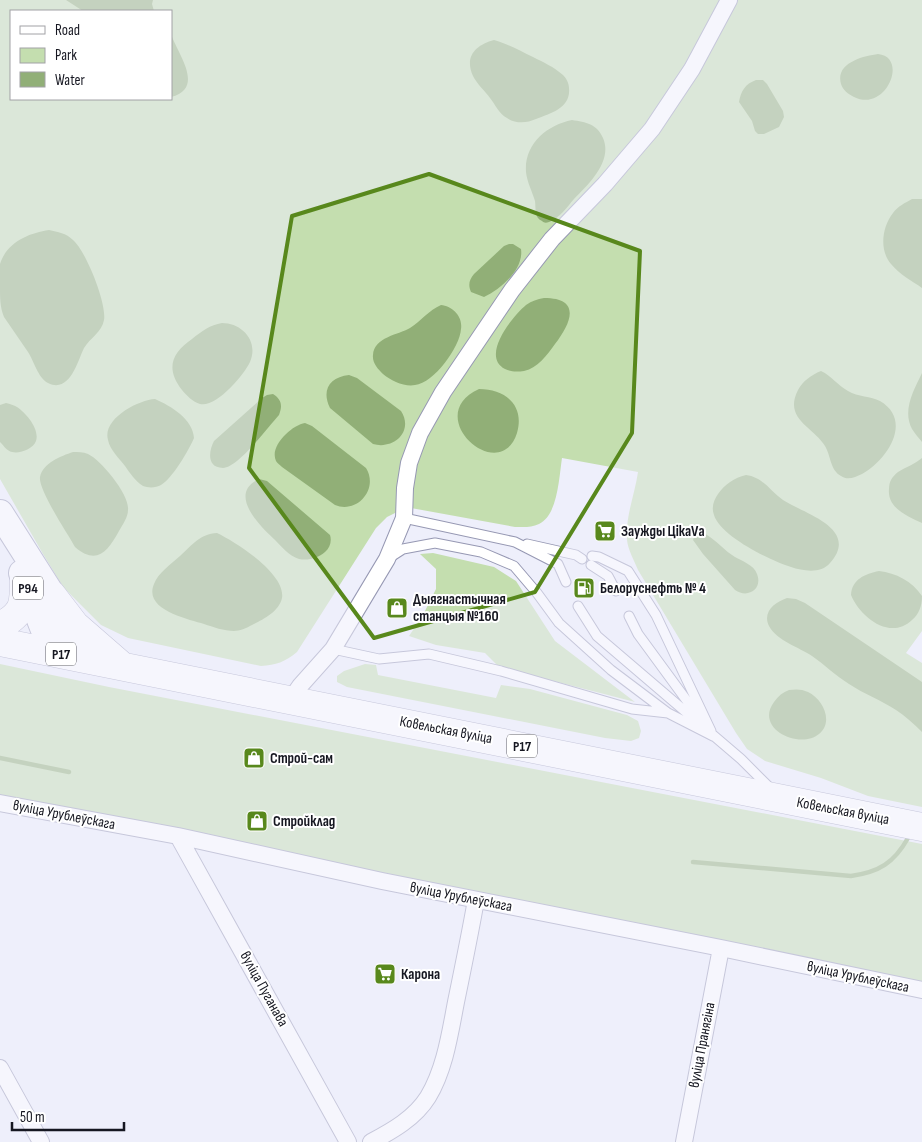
<svg xmlns="http://www.w3.org/2000/svg" width="922" height="1142" font-family="'Sofia Sans Condensed',sans-serif">
	<style>
		.green { fill: #c4deaf; fill-rule: evenodd }
		.water { fill: #91af77 }
		.lines { fill: none; stroke-linecap: round; stroke-linejoin: round }
		.stream { stroke: #91af77; stroke-width: 4.5 }
		.service-casing { stroke: #9698b3; stroke-width: 11 }
		.minor-casing { stroke: #9698b3; stroke-width: 18 }
		.primary-casing { stroke: #9698b3; stroke-width: 28 }
		.trunk-casing { stroke: #9698b3; stroke-width: 29 }
		.service { stroke: #fff; stroke-width: 9 }
		.minor { stroke: #fff; stroke-width: 16 }
		.primary { stroke: #fff; stroke-width: 26 }
		.trunk { stroke: #fff; stroke-width: 28 }
		.marked { fill: none; stroke: #58881c; stroke-width: 4; stroke-linejoin: round }
		.labels { text-anchor: middle; dominant-baseline: central; stroke-width: 4; stroke-linejoin: round; paint-order: stroke }
		.shield { fill: #fff; stroke: #5c5d64; stroke-width: 1 }
		.shield-label { font-size: 14px; font-weight: bold; fill: #161721 }
		.poi-label { font-size: 15px; font-weight: bold; fill: #161721; stroke: #fff; text-anchor: start }
		.street-label { font-size: 15px; fill: #161721; stroke: #fff }
	</style>
	<rect width="100%" height="100%" fill="#eeeffb"/>
	<path class="green" d="M0,0h922v631l-16,22 16,10v144l-54,-11 -47,-18 -56,-17 -18,-12 -11,-16 -98,-163c-4,-10 -10,-20 -11,-30 -2,-23 8,-46 11,-68l-76,-14c-3,19 -4,57 -23,66 -8,4 -16,3 -24,3l-104,-19 -12,3 -12,6 -11,11 -79,124c-12,10 -21,13 -36,14l-133,-28 -27,-13 -38,-38 -20,-33 -43,-75zM11,11h160v88h-160z
		M433,553l61,14 22,14 39,60 80,61 -136,-35 -14,-14 -49,-8 -27,-9 14,-21 13,-26v-20l-16,-15z
		M0,664l109,23 813,157v140l-922,-186z
		M365,664l11,1 2,10 118,23 5,-13 29,4 97,26 11,6 3,10 -2,7 -8,3 -26,-3 -258,-51 -10,-5v-6l7,-5z"/>
	<path class="water" d="M66,0h87l-1,4 2,7h-71z
		M171,34c6,19 35,54 0,63z
		M494,40c14,4 26,11 39,17 10,5 21,10 30,18 3,3 6,8 6,13 2,20 -18,25 -33,31 -9,4 -20,5 -29,-1 -8,-4 -12,-14 -17,-20 -5,-7 -13,-14 -17,-22 -9,-20 3,-31 21,-36z
		M878,54c31,3 8,59 -24,43 -6,-3 -11,-7 -13,-13 -6,-21 22,-28 37,-30z
		M756,80h7l4,4 16,27 1,6 -5,10 -15,7h-6l-3,-3 -3,-10 -13,-19c2,-11 6,-18 17,-22z
		M572,120c14,2 25,4 31,18 10,23 -14,46 -29,61 -7,8 -14,19 -25,23 -3,1 -5,1 -7,-1 -8,-3 -6,-13 -7,-20 -3,-10 -8,-19 -9,-29 -2,-28 21,-47 46,-52z
		M912,199h10v89c-10,-7 -23,-14 -31,-24 -12,-14 -9,-37 2,-51 5,-7 12,-10 19,-14z
		M49,230c9,2 17,3 24,10 13,11 34,64 31,80 -2,12 -14,18 -20,28 -6,12 -14,46 -36,35 -10,-5 -14,-22 -20,-31 -8,-12 -16,-23 -24,-35 -4,-10 -4,-19 -4,-30 0,-7 0,-17 0,-23 7,-22 29,-31 49,-34z
		M509,244h4l8,5c3,20 -20,40 -37,48l-13,-5c-3,-7 -2,-12 3,-18l30,-28z
		M544,298c38,0 27,25 11,46 -8,11 -17,24 -31,27 -7,1 -13,1 -19,-2 -25,-13 8,-53 21,-64 6,-4 11,-6 18,-7z
		M441,305c11,1 22,11 20,24 -1,18 -27,54 -46,56 -10,2 -24,-4 -32,-11 -5,-5 -11,-11 -10,-19 1,-18 25,-20 37,-27 11,-7 19,-18 31,-23z
		M222,323c20,0 37,18 28,39 -6,13 -34,46 -50,42 -7,-2 -14,-9 -18,-14 -17,-22 -10,-37 10,-51 10,-8 18,-14 30,-16z
		M821,371c11,5 16,14 27,20 10,6 23,5 32,10 34,20 6,60 -18,73 -7,3 -14,7 -21,2 -11,-6 -10,-20 -16,-30 -11,-19 -42,-27 -27,-56 5,-9 13,-15 23,-19z
		M922,373v69c-3,-4 -7,-8 -10,-13 -10,-19 2,-39 10,-56z
		M349,375l8,3 44,33c13,20 -7,39 -28,33l-43,-36c-9,-18 0,-31 19,-33z
		M479,389c26,0 46,16 38,44 -17,54 -97,-17 -38,-44z
		M273,394c8,5 10,11 6,21 -11,12 -41,53 -56,53 -17,0 -14,-18 -9,-27l48,-43 5,-3z
		M155,399c16,7 38,20 39,39 -5,12 -22,41 -33,47 -5,3 -13,3 -18,1 -8,-5 -13,-13 -18,-20 -6,-8 -15,-16 -17,-26 -6,-21 30,-40 47,-41z
		M6,403c4,1 8,2 11,4 9,6 23,22 19,34 -3,8 -16,13 -24,11 -5,-1 -8,-6 -12,-10v-37z
		M305,423l7,3 54,42c13,21 -9,46 -31,37l-53,-38c-2,-2 -5,-4 -6,-6 -7,-15 16,-36 29,-38z
		M73,452c5,0 10,0 15,2 13,6 42,41 40,56 0,7 -5,14 -9,21 -11,20 -22,35 -44,16 -7,-13 -37,-57 -35,-70 3,-14 21,-21 33,-25z
		M922,458v65c-15,-7 -35,-15 -33,-34 0,-8 3,-12 9,-17 8,-5 17,-8 24,-14z
		M746,475c17,2 24,16 37,25 19,13 78,28 47,63 -9,11 -27,8 -39,4 -20,-6 -71,-31 -77,-52 -3,-8 0,-15 4,-21 7,-10 16,-16 28,-19z
		M259,479l8,2 63,54c2,6 0,13 -5,17 -7,6 -17,9 -26,7 -10,-3 -17,-12 -24,-19 -15,-14 -48,-46 -16,-61z
		M217,533c19,9 69,41 65,65 -3,14 -20,22 -30,27 -5,3 -13,6 -18,6 -10,0 -21,-4 -30,-7 -16,-5 -61,-14 -50,-40 4,-11 17,-20 26,-28 12,-11 20,-22 37,-23z
		M699,533c4,0 5,0 8,2 10,6 18,16 28,22 7,4 19,8 22,17 6,15 -9,25 -22,16l-32,-36 -10,-14 2,-5z
		M879,571c17,2 33,10 43,25 0,10 -3,18 -10,24 -22,21 -52,-3 -61,-25 1,-16 14,-21 28,-24z
		M787,598l9,1 9,4 117,79v50c-8,-8 -17,-16 -26,-22 -15,-10 -32,-16 -47,-26 -13,-8 -24,-19 -37,-28 -13,-9 -35,-15 -43,-30 -7,-14 6,-24 18,-28z
		M789,690c7,-1 13,-1 19,2 15,7 26,30 11,42 -19,16 -65,-5 -45,-32 4,-6 9,-10 15,-12z"/>
	<g class="lines">
		<path class="stream" d="M0,758l69,14
			M693,862l158,14c28,-4 43,-13 57,-38"/>
		<g class="service-casing">
			<path id="service" d="M404,518l111,24 43,22 8,18
				M527,544l49,11 6,4
				M592,556l7,1 29,14 28,44 55,116
				M389,558l14,-9 32,-6 46,9 33,14 23,27 22,30 52,47 57,43 45,23
				M591,565l17,11 8,15
				M578,606l19,30 144,123 30,30
				M629,616l9,18 63,86
				M333,649l46,10 50,-5 72,17 131,38 36,4"/>
		</g>
		<g class="minor-casing">
			<path id="minor" d="M291,699l9,-13 33,-37 54,-90 17,-41 1,-30 4,-25 11,-30 23,-41 69,-102 40,-51 53,-55 47,-55 40,-60 37,-69
				M0,803l178,33 204,45 339,67 201,42
				M178,836l170,306
				M0,1068l41,74
				M371,1142c21,-11 44,-24 57,-45 17,-28 22,-64 28,-95 7,-34 14,-68 20,-102
				M684,1142l37,-194"/>
		</g>
		<g class="primary-casing">
			<path id="primary" d="M0,513l52,82 11,28 -1,17 -6,13
				M22,573l22,57 12,23"/>
		</g>
		<g class="trunk-casing">
			<path id="trunk" d="M52,595l23,30 46,40
				M0,626c25,-13 24,-23 24,-49
				M0,642l922,185"/>
		</g>
		<use href="#service" class="service"/>
		<use href="#minor" class="minor"/>
		<use href="#primary" class="primary"/>
		<use href="#trunk" class="trunk"/>
	</g>
	<path d="M0 0H922V1142H0ZM429,174l211,77 -8,182 -97,159 -161,46 -125,-170 43,-252z" fill="#eeeffb" fill-opacity=".55" fill-rule="evenodd"/>
	<path class="marked" d="M429,174l211,77 -8,182 -97,159 -161,46 -125,-170 43,-252z"/>
	<defs>
		<g id="supermarket-square" transform="scale(1.125)"><rect x="-9" y="-9" width="18" height="18" rx="4" fill="#58881c" stroke="#fff"/><path d="M-6-5.5h2.5l.6 2H6L4.5 2H-2.5L-4.4-4H-6ZM-1.5 3.2a1.3 1.3 0 1 0 .1 0ZM3 3.2a1.3 1.3 0 1 0 .1 0Z" fill="#fff"/></g>
		<g id="fuel-square" transform="scale(1.125)"><rect x="-9" y="-9" width="18" height="18" rx="4" fill="#58881c" stroke="#fff"/><path d="M-5.5-6h7V0h2V4h1.3V-2.5L3-4.5l.8-.8L6-3V5H2.5V1h-1V6h-7ZM-4.2-4.7v3.2H.2V-4.7Z" fill="#fff"/></g>
		<g id="shop-square" transform="scale(1.125)"><rect x="-9" y="-9" width="18" height="18" rx="4" fill="#58881c" stroke="#fff"/><path d="M-5-2.5h2.3a2.7 3.5 0 0 1 5.4 0H5L5.5 6h-11ZM-1.5-2.5h3a1.5 2.3 0 0 0-3 0Z" fill="#fff"/></g>
	</defs>
	<g fill-rule="evenodd">
		<use href="#supermarket-square" x="605" y="531"/>
		<use href="#fuel-square" x="584" y="588"/>
		<use href="#shop-square" x="397" y="608"/>
		<use href="#shop-square" x="254" y="758"/>
		<use href="#shop-square" x="257" y="821"/>
		<use href="#supermarket-square" x="385" y="974"/>
	</g>
	<g class="labels">
		<g class="shield">
			<rect x="13" y="576.5" width="30" height="23" rx="4"/>
			<rect x="46" y="642.5" width="30" height="23" rx="4"/>
			<rect x="507" y="734.5" width="30" height="23" rx="4"/>
		</g>
		<g class="shield-label">
			<text x="28" y="588">Р94</text>
			<text x="61" y="654">Р17</text>
			<text x="522" y="746">Р17</text>
		</g>
		<g class="poi-label">
			<text x="621" y="531">Заужды ЦікаVа</text>
			<text x="600" y="588">Белоруснефть № 4</text>
			<text x="413" y="599">Дыягнастычная<tspan x="413" dy="17">станцыя №160</tspan></text>
			<text x="270" y="758">Строй-сам</text>
			<text x="273" y="821">Стройклад</text>
			<text x="401" y="974">Карона</text>
		</g>
		<g class="street-label">
			<text transform="translate(446 730) rotate(11)">Ковельская вуліца</text>
			<text transform="translate(843 811) rotate(11)">Ковельская вуліца</text>
			<text transform="translate(64 815) rotate(11)">вуліца Урублеўскага</text>
			<text transform="translate(461 897) rotate(11)">вуліца Урублеўскага</text>
			<text transform="translate(858 977) rotate(12)">вуліца Урублеўскага</text>
			<text transform="translate(264 989) rotate(61)">вуліца Пуганава</text>
			<text transform="translate(702 1045) rotate(-79)">вуліца Пранягіна</text>
		</g>
	</g>
	<rect x="10" y="10" width="162" height="90" fill="#ffffff" stroke="#a2a2a6"/>
	<rect x="20" y="26" width="25" height="8" fill="#ffffff" stroke="#a2a2a6"/>
	<text x="55" y="35" font-size="15" fill="#161721">Road</text>
	<rect x="20" y="48" width="25" height="15" fill="#c4deaf" stroke="#a2a2a6"/>
	<text x="55" y="60" font-size="15" fill="#161721">Park</text>
	<rect x="20" y="72" width="25" height="15" fill="#91af77" stroke="#a2a2a6"/>
	<text x="55" y="85" font-size="15" fill="#161721">Water</text>
	<path d="M12 1122v8h112v-8" fill="none" stroke="#161721" stroke-width="2.5"/>
	<text x="20" y="1122" font-size="15" fill="#161721" stroke="#ffffff" stroke-width="4" paint-order="stroke">50 m</text>
</svg>
